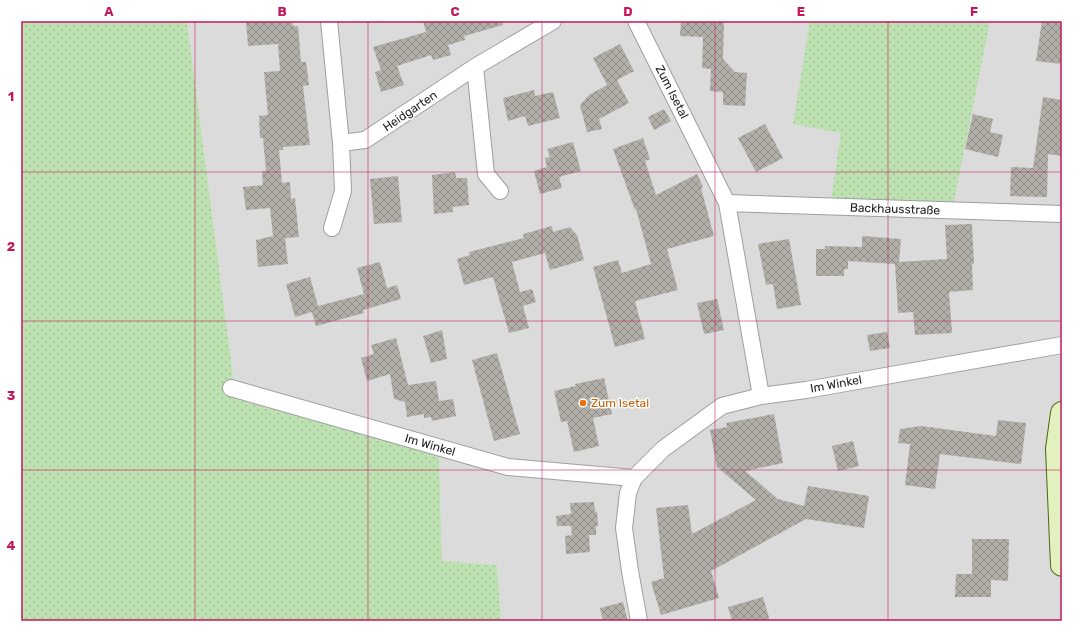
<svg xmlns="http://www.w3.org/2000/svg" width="1083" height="642" font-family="Rubik,sans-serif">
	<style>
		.residential { fill: #dcdbdb }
		.grass { fill: url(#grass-dots) }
		.building { fill: url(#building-cross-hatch) }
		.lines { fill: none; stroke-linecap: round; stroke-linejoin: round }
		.street-casing { stroke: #9f9f9f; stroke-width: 18 }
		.secondary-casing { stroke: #4a6712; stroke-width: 24 }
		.street { stroke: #fff; stroke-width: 16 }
		.secondary { stroke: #e3f1bf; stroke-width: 22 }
		.grid { fill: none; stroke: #c2185b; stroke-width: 1; stroke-opacity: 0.55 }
		.food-dot { fill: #e8710a; stroke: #fff; stroke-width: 1.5 }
		.labels { text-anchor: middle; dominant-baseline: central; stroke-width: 3; stroke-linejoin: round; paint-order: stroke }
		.street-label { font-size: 12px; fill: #1e1e1e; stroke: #fff }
		.food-label { font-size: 12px; fill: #c56008; stroke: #fff; text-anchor: start }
		.neatline { fill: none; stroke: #c2185b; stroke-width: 1.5 }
		.grid-label { font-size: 13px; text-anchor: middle; font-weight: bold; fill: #c2185b }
	</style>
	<defs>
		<pattern id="grass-dots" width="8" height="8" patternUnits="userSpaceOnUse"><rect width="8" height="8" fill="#bde1b1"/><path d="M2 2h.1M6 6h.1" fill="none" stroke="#a2c198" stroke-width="1.8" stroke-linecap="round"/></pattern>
		<pattern id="building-cross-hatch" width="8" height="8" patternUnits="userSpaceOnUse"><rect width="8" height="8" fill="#b2afa8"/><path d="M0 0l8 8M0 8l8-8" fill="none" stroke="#908e88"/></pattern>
	</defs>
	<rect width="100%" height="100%" fill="#edece5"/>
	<path class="residential" d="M187,21h875v600h-561l-4,-56 -55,-4 -3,-105 -203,-57z"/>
	<path class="grass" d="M21,21h166l49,378 203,57 3,105 55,4 4,56h-480z
		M810,21h180l-38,190 -122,-5 11,-73 -48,-9z"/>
	<path class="building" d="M246,21h46l1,5h5l3,36h5l3,23 -6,1 7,59 -27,2v3h-4l3,33 8,-1 1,17 4,-1 4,39 -14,1 3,26 -30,3 -2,-27 17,-4 -3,-28 -24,2 -3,-23 20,-2 -1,-14h4l-3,-33h-3l-1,-22 9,-1 -4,-43 16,-1 -2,-27 -30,2z
		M423,21h79l1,4 -39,11 1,4 -17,5 3,10 -18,5 -2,-5 -34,11 7,19 -23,7 -6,-20 6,-2 -8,-23 53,-15z
		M685,21h39l-1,38 12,13 12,1 -2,33 -22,-1v-13l-13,-1 1,-22 -9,-1 1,-31 -23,-1 1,-14z
		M1042,21l20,2v41l-26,-3z
		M620,44l14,27 -17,9 12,23 -30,16 3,10 -15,3 -7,-27 9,-10 18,-10 -14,-27z
		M534,90l1,6 18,-4 7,26 -32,8 -3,-10 -17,5 -5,-23z
		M1043,97l19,3v56l-14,-2 -1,43 -37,-1 1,-29 22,1z
		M664,109l7,12 -17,9 -6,-13z
		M973,114l20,5 -3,13 13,3 -5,22 -33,-8z
		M765,124l18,34 -27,14 -18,-34z
		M643,138l7,21 -5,2 11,34 41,-21 6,13 -2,1 13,48 -47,13 11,41 -43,11 10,38 -30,8 -22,-80 25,-7 4,13 29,-9 -15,-55 -1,1 -22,-61z
		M573,142l8,29 -22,6 3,11 -22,6 -6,-23 13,-4 -2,-9 5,-1 -3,-8z
		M455,172l1,6h11l2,27 -16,2v5l-19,2 -2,-39z
		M398,176l4,46 -28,2 -4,-45z
		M972,224l2,40h-2l1,26 -24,2 3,41 -37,2 -2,-23 -15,1 -3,-49 -47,-3v8h-4v7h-28v-27h9v-3l37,1v-11l39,3 -2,23 48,-3 -2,-34z
		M552,226l1,6 17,-5 7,8 7,25 -34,10 -5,-17 -33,9 8,30 12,-3 4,13 -13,4 6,22 -20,5 -16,-56 -29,8 -7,-26 13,-4 -1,-3 55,-14 -1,-4z
		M789,239l12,66 -24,4 -4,-25 -7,1 -8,-41z
		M380,262l7,26 10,-3 4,14 -38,11 1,3 -48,13 -4,-14 -17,5 -9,-33 24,-7 8,29 46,-12 -7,-26z
		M717,299l7,31 -20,4 -7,-31z
		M442,330l5,29 -16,4 -8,-27z
		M887,332l3,16 -20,3 -3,-16z
		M396,338l12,47 28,-4 3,20 14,-2 3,17 -24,5 -1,-4 -7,1v-4l-17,3 -2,-15 -11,-3 -4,-25 -23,7 -6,-23 13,-4 -3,-9z
		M497,353l23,81 -26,7 -22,-81z
		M604,378l8,36 -19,4 6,28 -25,6 -7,-31 -6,1 -7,-31 22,-5 -1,-2z
		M774,414l9,49 -38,8 33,28 26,7 4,-20 61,10 -5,32 -58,-9 -95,52 8,27 -58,17 -10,-33 13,-4 -8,-70 32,-3 4,29 64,-34 -39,-33 -7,-37 17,-3 -1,-4z
		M998,420l28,3 -5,41 -81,-10 -5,35 -30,-4 5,-41 -12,-1 2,-14 21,-3 75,10z
		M853,441l6,25 -21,5 -6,-25z
		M594,502l1,10 2,-1 1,15h-2v9h-7l1,17 -24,2 -1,-18 7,-1 -1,-9h-14l-1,-10 15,-2 -1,-11z
		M972,539h37l-1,42 -17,-1v17h-36l1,-23h16z
		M763,597l7,24h-38l-4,-14z
		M623,602l5,19h-25l-3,-13z"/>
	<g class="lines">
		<g class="street-casing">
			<path id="street" d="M329,21l12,122 2,48 -11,37
				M636,21l91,182 34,193
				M475,67l11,107 14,17
				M341,143l24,-3 110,-73 78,-46
				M727,203l335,11
				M231,388l277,79 126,11
				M639,621l-9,-50 -6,-43 4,-35 6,-15 29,-29 59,-43 39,-10 45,-6 256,-45"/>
		</g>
		<g class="secondary-casing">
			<path id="secondary" d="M1062,413l-5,36 5,116"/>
		</g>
		<use href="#street" class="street"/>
		<use href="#secondary" class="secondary"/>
	</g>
	<path class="grid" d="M195,21v600M368,21v600M542,21v600M715,21v600M888,21v600M21,172h1041M21,321h1041M21,470h1041"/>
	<circle class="food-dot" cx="583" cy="403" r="4"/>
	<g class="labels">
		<g class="street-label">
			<text transform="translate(672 92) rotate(63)">Zum Isetal</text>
			<text transform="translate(410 111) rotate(-34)">Heidgarten</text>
			<text transform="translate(895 209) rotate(2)">Backhausstraße</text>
			<text transform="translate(836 384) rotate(-10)">Im Winkel</text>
			<text transform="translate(430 445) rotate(16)">Im Winkel</text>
		</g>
		<g class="food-label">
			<text x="591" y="403">Zum Isetal</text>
		</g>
	</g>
	<rect width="1083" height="642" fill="none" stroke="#ffffff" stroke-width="44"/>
	<rect x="22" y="22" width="1039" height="598" class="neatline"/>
	<g class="grid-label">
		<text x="109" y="16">A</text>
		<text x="282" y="16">B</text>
		<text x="455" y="16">C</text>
		<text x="628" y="16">D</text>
		<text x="801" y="16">E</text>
		<text x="974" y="16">F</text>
		<text x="11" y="101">1</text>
		<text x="11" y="251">2</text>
		<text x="11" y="400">3</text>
		<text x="11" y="550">4</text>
	</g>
</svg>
